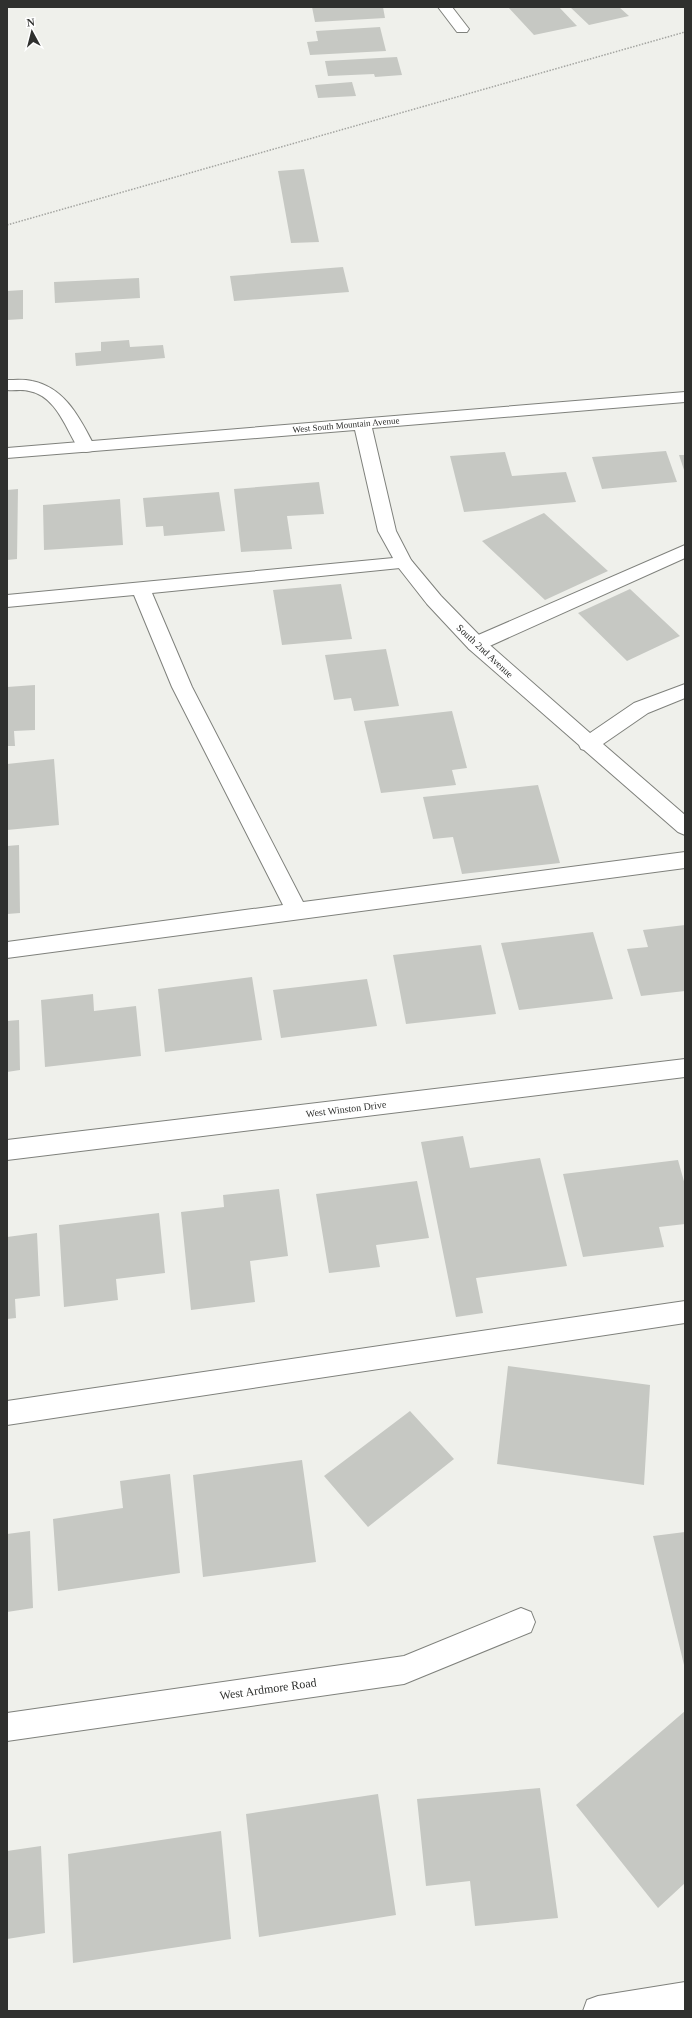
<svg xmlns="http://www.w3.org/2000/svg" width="692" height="2018" font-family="'Times New Roman',serif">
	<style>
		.building { fill: #c6c8c3 }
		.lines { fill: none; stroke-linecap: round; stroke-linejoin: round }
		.service-casing { stroke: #7f817c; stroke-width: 2 }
		.minor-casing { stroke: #7f817c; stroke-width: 2 }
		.path { stroke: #a3a4a0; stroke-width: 1.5; stroke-dasharray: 1.5 1.5; stroke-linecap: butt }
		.service { fill: #fff; fill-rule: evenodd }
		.minor { fill: #fff; fill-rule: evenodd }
		.labels { text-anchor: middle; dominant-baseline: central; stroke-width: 3; stroke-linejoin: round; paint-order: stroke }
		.far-street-label { font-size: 9px; fill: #2f302e; stroke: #fff }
		.street-label { font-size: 10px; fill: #2f302e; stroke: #fff }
		.near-street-label { font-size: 12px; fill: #2f302e; stroke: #fff }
	</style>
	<rect width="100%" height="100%" fill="#eff0eb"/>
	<path class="building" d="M312,7h71l2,11 -70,4z
		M508,7h51l18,19 -43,9z
		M570,7h49l10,9 -40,9z
		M380,27l6,24 -76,4 -3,-13 11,-1 -2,-10z
		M397,57l5,18 -27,2 -1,-3 -46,2 -3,-15z
		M352,82l4,14 -38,2 -3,-13z
		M304,169l15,73 -28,1 -13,-72z
		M343,267l6,25 -115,9 -4,-25z
		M139,278l1,20 -85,5 -1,-21z
		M23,290v29l-16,1v-29z
		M129,340l1,7 33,-2 2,13 -89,8 -1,-13 26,-2v-9z
		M666,451l11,31 -75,7 -10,-32z
		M505,452l7,24 54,-4 10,30 -112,10 -14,-56z
		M679,455h6v18z
		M319,482l5,32 -37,2 5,33 -51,3 -7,-63z
		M18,489l-1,70 -10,1v-70z
		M219,492l6,39 -61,5 -1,-10 -17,1 -3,-29z
		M120,499l3,46 -79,5 -1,-45z
		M544,513l64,58 -63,29 -63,-59z
		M341,584l11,55 -70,6 -9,-55z
		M630,589l50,47 -53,25 -49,-48z
		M386,649l13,57 -45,5 -3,-13 -17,2 -9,-45z
		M35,685v45l-21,1 1,15h-8v-59z
		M452,711l15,57 -15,2 4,15 -75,8 -17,-72z
		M54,759l5,66 -52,5v-66z
		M538,785l22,78 -98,11 -9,-37 -20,2 -10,-42z
		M19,845l1,68 -13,1v-68z
		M685,925v66l-44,5 -14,-47 21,-2 -5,-17z
		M593,932l20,67 -94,11 -18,-67z
		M481,945l15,69 -90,10 -13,-69z
		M252,977l10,63 -97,12 -7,-63z
		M367,979l10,47 -96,12 -8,-48z
		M93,994l1,17 42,-5 5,50 -96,11 -4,-67z
		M19,1020l1,50 -13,2v-51z
		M463,1136l7,32 70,-10 27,108 -91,12 7,35 -27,4 -35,-175z
		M678,1160l7,25v39l-26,3 5,20 -81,10 -20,-83z
		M417,1181l12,57 -53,7 4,22 -51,6 -13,-79z
		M279,1189l9,67 -38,5 5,41 -64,8 -10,-98 43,-5 -1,-12z
		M159,1213l6,60 -49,6 2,21 -54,7 -5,-82z
		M37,1233l3,63 -25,3 1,19 -9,1v-82z
		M508,1366l142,19 -6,100 -147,-21z
		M410,1411l44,48 -86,68 -44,-51z
		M302,1460l14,102 -113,15 -10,-102z
		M170,1474l10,99 -122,18 -5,-72 70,-11 -3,-27z
		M30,1531l3,77 -26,4v-78z
		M685,1532v133h-1l-31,-129z
		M685,1711v172l-27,25 -82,-103z
		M540,1788l18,130 -83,8 -5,-45 -44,5 -9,-87z
		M378,1794l18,121 -137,22 -13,-123z
		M221,1831l10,108 -158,24 -5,-109z
		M41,1846l4,87 -38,6v-88z"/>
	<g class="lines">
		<g class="service-casing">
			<path id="service" d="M7,380c8,0 17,-1 25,1 34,7 48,38 63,66l-3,4 -6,1 -6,-1c-14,-21 -23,-55 -51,-60 -7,-2 -15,0 -22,-1z
				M685,545v13l-202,91 -7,2 -7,-2 -2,-5 2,-5z
				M404,557l6,2 3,4 -3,4 -258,26 40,94 111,215 382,-50v16l-678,90v-16l276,-37 -111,-218 -38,-92 -127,12v-12z
				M685,1301v22l-678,102v-24z
				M685,1982v29h-102l4,-11 11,-4z"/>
		</g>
		<g class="minor-casing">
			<path id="minor" d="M438,7h14l17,22 -2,3h-10z
				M685,392v10l-313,26 24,103 15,29 30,36 42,43 107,94 44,-30 51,-19v14l-37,15 -45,31 82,71v20l-7,-3 -94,-82 -3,-1 -2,-4 -110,-96 -42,-45 -29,-37 -20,-36 -23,-101 -348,28v-10z
				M685,1059v18l-678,83v-20z
				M521,1608l10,4 4,10 -4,10 -127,52 -397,57v-28l397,-57z"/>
		</g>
		<path class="path" d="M7,225l678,-193"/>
		<use href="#service" class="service"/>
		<use href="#minor" class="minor"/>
	</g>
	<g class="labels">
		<g class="far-street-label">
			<text transform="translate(346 425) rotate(-5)">West South Mountain Avenue</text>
		</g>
		<g class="street-label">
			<text transform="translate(485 651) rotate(43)">South 2nd Avenue</text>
			<text transform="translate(346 1109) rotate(-7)">West Winston Drive</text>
		</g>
		<g class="near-street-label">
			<text transform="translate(268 1689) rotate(-8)">West Ardmore Road</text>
		</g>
	</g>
	<rect width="692" height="2018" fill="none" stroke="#2f302e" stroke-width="16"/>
	<g transform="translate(32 32) rotate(353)" stroke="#ffffff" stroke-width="3" paint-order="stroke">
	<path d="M0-3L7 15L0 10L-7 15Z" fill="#2f302e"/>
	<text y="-6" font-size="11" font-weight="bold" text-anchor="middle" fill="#2f302e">N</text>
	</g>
</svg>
